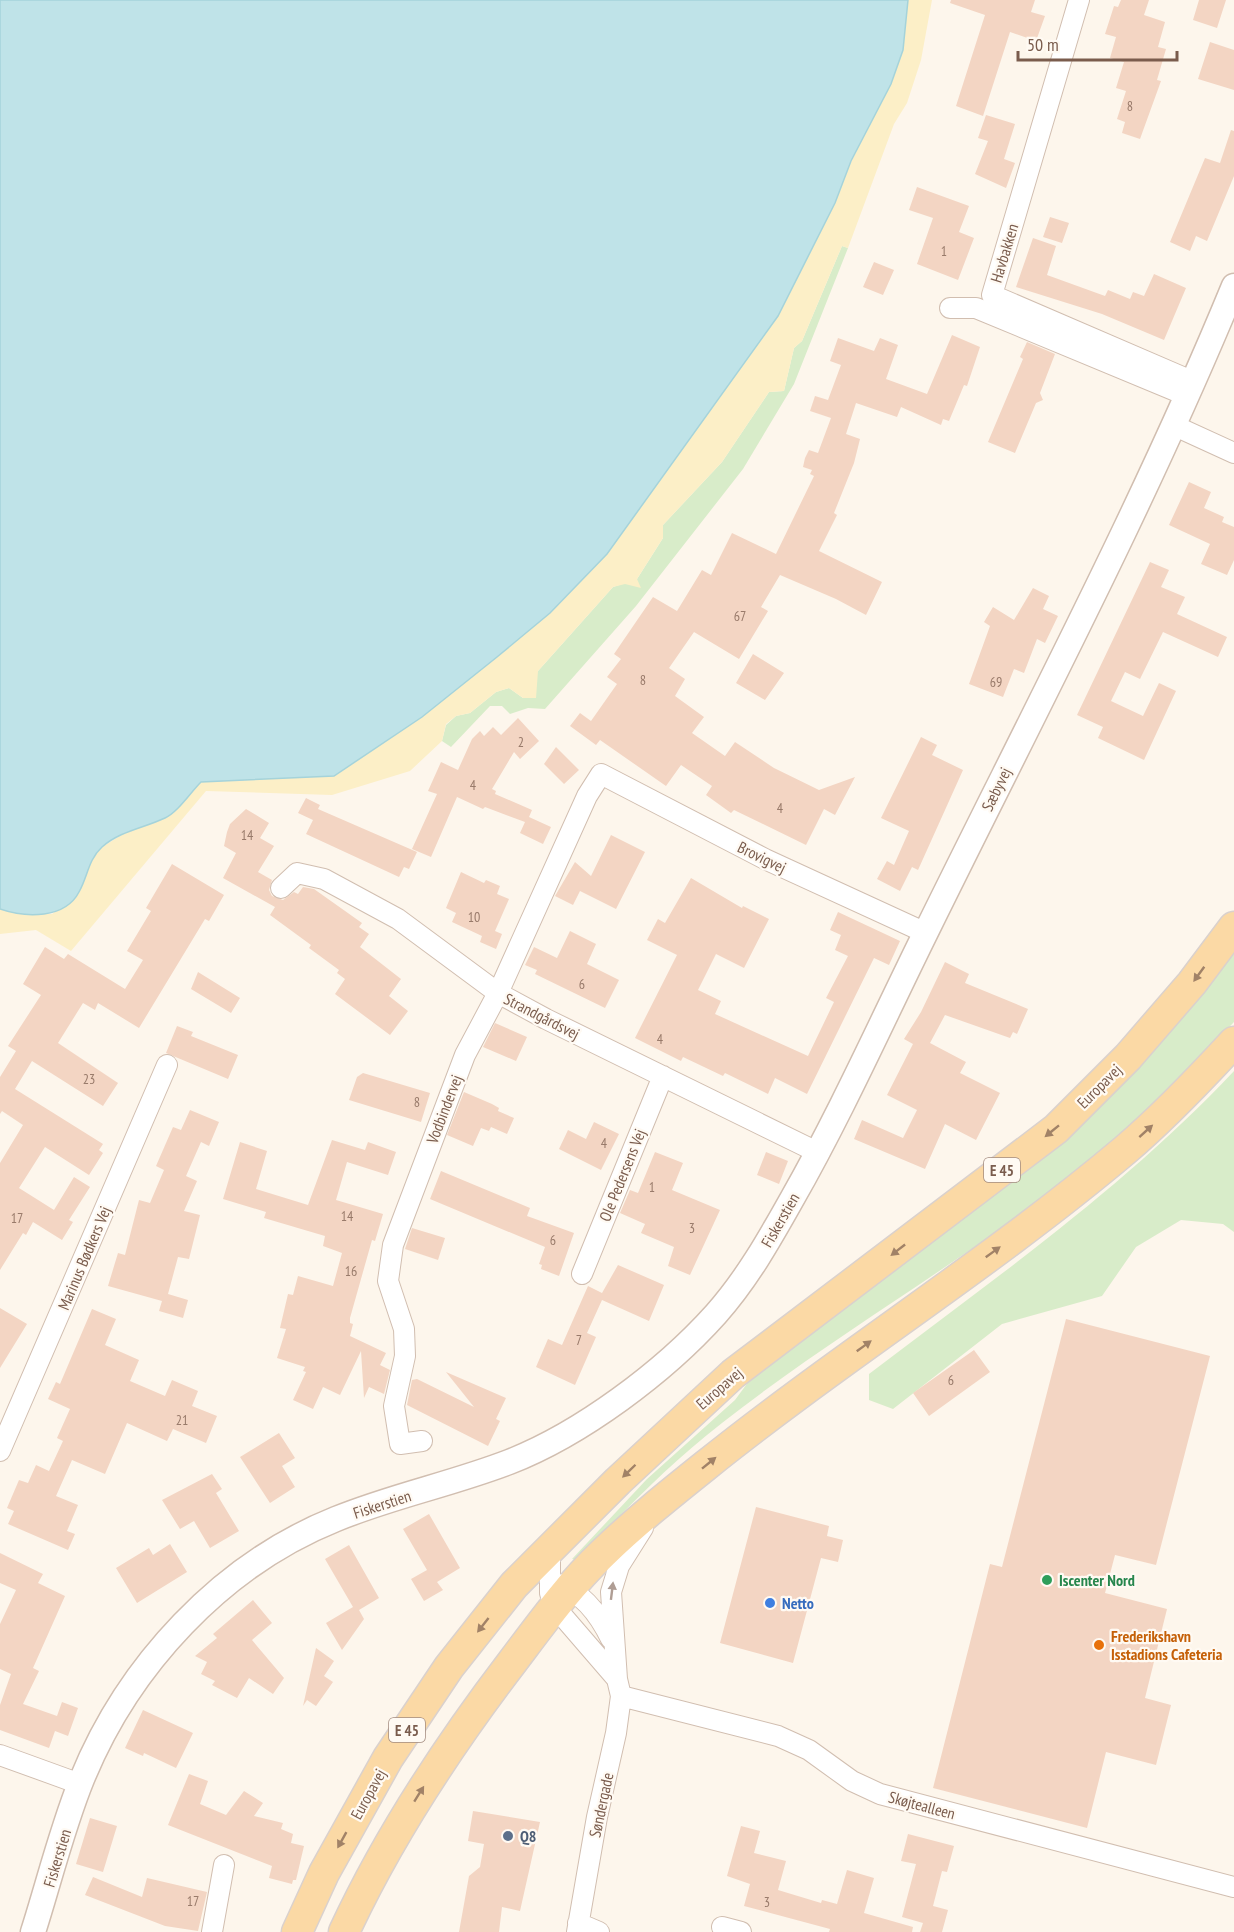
<svg xmlns="http://www.w3.org/2000/svg" width="1234" height="1932" font-family="'PT Sans Narrow',sans-serif">
	<style>
		.green { fill: #d8ecc9 }
		.sand { fill: #fcefc7 }
		.water { fill: #bfe3e8; stroke: #a5d3da; stroke-width: 1.5 }
		.building { fill: #f3d5c3 }
		.lines { fill: none; stroke-linecap: round; stroke-linejoin: round }
		.minor-casing { stroke: #d1beb0; stroke-width: 22 }
		.tertiary-casing { stroke: #d1beb0; stroke-width: 27 }
		.primary-casing { stroke: #dad1cd; stroke-width: 33 }
		.minor { stroke: #fff; stroke-width: 20 }
		.tertiary { stroke: #fff; stroke-width: 24 }
		.primary { stroke: #fbd9a5; stroke-width: 30 }
		.oneway { fill: #a18267 }
		.oneway2 { fill: #af9d94 }
		.leisure-dot { fill: #2e9e5b; stroke: #fffaf3; stroke-width: 2 }
		.shop-dot { fill: #3f7fe0; stroke: #fffaf3; stroke-width: 2 }
		.food-dot { fill: #e8710a; stroke: #fffaf3; stroke-width: 2 }
		.service-dot { fill: #5c6f8a; stroke: #fffaf3; stroke-width: 2 }
		.labels { text-anchor: middle; dominant-baseline: central; stroke-width: 4.5; stroke-linejoin: round; paint-order: stroke }
		.number-label { font-size: 14px; fill: #987a6a }
		.shield { fill: #fffaf3; stroke: #a28b7f; stroke-width: 1.5 }
		.shield-label { font-size: 15px; font-weight: bold; fill: #7a5c4d }
		.street-label { font-size: 16px; fill: #7a5c4d; stroke: #fffaf3 }
		.leisure-label { font-size: 16px; font-weight: bold; fill: #27864d; stroke: #fffaf3; text-anchor: start }
		.shop-label { font-size: 16px; font-weight: bold; fill: #366cbe; stroke: #fffaf3; text-anchor: start }
		.food-label { font-size: 16px; font-weight: bold; fill: #c56008; stroke: #fffaf3; text-anchor: start }
		.service-label { font-size: 16px; font-weight: bold; fill: #4e5e75; stroke: #fffaf3; text-anchor: start }
	</style>
	<rect width="100%" height="100%" fill="#fdf6ec"/>
	<path class="green" d="M842,246l6,2 -54,136 -51,85 -107,137 -91,103 -17,-1 -18,6 -8,-8h-12l-39,41 -9,-6 4,-16 10,-9 14,-3 26,-21 13,-4 14,10 15,-27 75,-84 24,-8 26,-41v-13l59,-63 47,-70 15,-1 10,-43 8,-7z
		M1234,954v68c-55,58 -112,114 -175,163 -109,85 -229,153 -337,238 -53,41 -99,89 -145,137l-5,-1 75,-80 88,-79 14,-19 158,-123 113,-83 75,-66 61,-62z
		M1234,1071v161l-11,-8 -42,-4 -45,27 -34,49 -100,28 -109,85 -24,-9v-26c126,-96 256,-187 365,-303z"/>
	<path class="sand" d="M908,0h24l-11,60 -14,43 -13,21 -46,124 -6,-2 -40,95 -8,7 -10,43 -15,1 -47,70 -59,63v13l-26,41 4,9 -16,-4 -12,3 -75,84 -2,27h-13l-14,-10 -13,4 -26,21 -14,3 -10,8 -4,17 -32,30 -78,24 -126,-4 -135,160 -35,-21 -36,4v-25l34,5h18l27,-21 9,-28 14,-18 26,-16 39,-14 34,-35 133,-6 88,-59 128,-104 57,-59 171,-238 57,-113 16,-41 40,-78 12,-34z"/>
	<path class="water" d="M0,0h908l-5,50 -12,34 -40,77 -16,42 -57,113 -171,238 -57,59 -53,44 -75,60 -88,59 -133,6c-11,11 -23,30 -36,36 -21,10 -45,13 -63,29 -14,13 -14,29 -23,45 -14,27 -53,26 -79,17z"/>
	<path class="building" d="M951,0h84l-4,12 14,4 -9,25 -26,-9 -27,84 -27,-10 29,-91 -35,-12z
		M1121,0h28l-5,15 21,7 -7,25 8,2 -9,31 4,1 -21,58 -18,-6 3,-11 -8,-3 9,-28 -10,-3 8,-26 -14,-4 6,-21 -11,-3 9,-28 4,1z
		M1199,0h27l-9,28 -24,-8z
		M1210,42l24,8v40l-36,-11z
		M986,115l29,9 -11,35 11,4 -9,25 -31,-14 13,-33 -10,-3z
		M1231,130l3,1v45l-27,65 -11,-5 -6,15 -20,-9 35,-84 15,5z
		M917,187l52,19 -10,26 15,6 -16,42 -41,-16 16,-46 -24,-8z
		M1050,217l19,6 -7,20 -19,-6z
		M1033,238l23,8 -9,29 58,21 3,-6 22,9 3,-7 11,4 10,-22 32,14 -22,52 -62,-26 -86,-27z
		M874,262l20,8 -11,25 -20,-8z
		M952,335l28,12 -13,39 -3,-1 -15,36 -6,-2 -2,6 -40,-18 -4,10 -41,-14 -10,31 14,5 -6,24 -20,50 3,2 -18,36 63,31 -16,33 -30,-16 -56,-24 -19,32 7,4 -29,48 -45,-27 -25,36 16,11 -10,17 29,21 -12,16 33,23 10,-14 39,26 45,22 36,-13 -20,38 -11,-6 -18,36 -72,-35 -3,3 -25,-18 6,-9 -31,-21 -15,21 -66,-46 -4,5 -26,-19 10,-13 11,8 26,-37 -10,-7 14,-18 -7,-5 39,-57 24,14 25,-41 9,5 21,-42 44,21 38,-78 -4,-2 2,-4 -9,-3 2,-9 4,-8 9,3 13,-35 -21,-7 5,-15 13,4 13,-35 -11,-4 8,-23 36,13 6,-13 18,7 -12,34 41,15z
		M1027,342l28,12 -15,39 3,7 -7,3 -21,50 -27,-11 35,-83 -3,-2z
		M1189,482l22,10 -7,16 20,9 -2,5 12,5v33l-7,15 -26,-11 9,-20 -41,-19z
		M1150,562l19,8 -8,17 24,10 -8,17 50,23 -9,20 -55,-25 -23,47 -15,-7 -14,29 32,15 16,-33 17,8 -32,69 -46,-22 5,-11 -26,-12z
		M1033,588l16,8 -6,13 15,7 -13,27 -8,-4 -13,34 -10,-4 -11,28 -34,-13 21,-58 -6,-4 9,-15 21,13z
		M753,654l31,19 -19,27 -29,-17z
		M518,718l21,23 -19,18 -6,-7 -22,37 4,2 -1,3 37,16 -3,7 22,10 -8,17 -23,-11 5,-11 -40,-15 -2,2 -26,-12 -26,60 -19,-8 25,-55 -9,-3 13,-29 17,8 14,-31 8,-8 4,5 9,-9 8,8z
		M921,737l16,8 -5,10 31,15 -45,100 -6,-3 -12,24 -23,-12 10,-18 7,4 15,-34 -28,-13z
		M556,747l23,23 -15,14 -20,-20z
		M306,798l14,7 -2,4 99,43 -8,17 -5,-2 -5,10 -93,-43 7,-14 -15,-7z
		M246,809l23,14 -9,15 14,8 -16,26 14,8 -3,10 3,6 11,4 11,-8 4,2 5,-7 11,2 48,34 -3,4 10,7 -9,13 41,32 -12,17 19,15 -18,24 -55,-41 10,-15 -8,-6 2,-3 -30,-22 2,-3 -41,-30 5,-8 -52,-29 13,-25 -12,-7 3,-14 3,-8z
		M611,835l34,17 -29,57 -36,-18 -7,14 -18,-9 20,-34 16,14z
		M172,864l52,31 -15,26 -4,-2 -66,109 -41,-25 -3,7 -12,-7 -25,40 60,40 -15,23 -71,-45 -17,28 88,55 -4,6 4,3 -14,22 -44,-28 -26,41 35,22 20,-33 16,10 -21,33 4,2 -11,18 -29,-18 -7,13 -3,-2 -23,37v-107l23,-38 -21,-14 -2,3v-37l16,-26 -8,-5 33,-51 -18,-11 22,-37 19,12 4,-5 57,35 18,-29 -16,-9 24,-40 -5,-3z
		M461,872l23,11 2,-3 14,6 -3,8 12,5 -14,32 7,3 -6,15 -16,-7 2,-6 -30,-14 4,-9 -10,-5z
		M691,878l51,30 1,-2 26,13 -25,49 -28,-14 -18,36 23,11 -6,13 93,42 26,-54 -8,-4 22,-42 -13,-6 6,-15 -11,-5 8,-18 62,29 -11,24 -15,-7 -67,136 -32,-16 -7,16 -43,-21 -2,3 -40,-19 -2,4 -46,-23 42,-83 -30,-15 11,-21 7,4z
		M570,931l26,13 -9,20 32,16 -14,28 -70,-34 2,-4 -12,-5 9,-18 23,11z
		M945,962l24,12 -4,9 63,26 -11,25 -4,-2 -3,6 -65,-23 -15,28 36,19 -6,11 40,20 -24,47 -31,-16 -20,45 -71,-30 8,-19 41,18 14,-28 -30,-15 26,-51 -9,-5 17,-27z
		M198,972l42,26 -9,15 -40,-24z
		M495,1023l32,14 -11,24 -33,-14z
		M177,1026l16,6 -2,4 47,19 -10,24 -62,-26z
		M363,1073l67,20 -9,29 -72,-22 8,-23z
		M464,1092l28,12 7,4 -1,3 16,7 -7,16 -16,-7 -2,4 -8,-3 -8,18 -26,-11z
		M190,1110l29,12 -10,24 -8,-4 -15,34 11,5 -13,30 16,4 -11,44 -11,-2 -10,37 20,6 -5,18 -24,-7 3,-10 -54,-15 10,-33 7,2 14,-55 11,3 14,-33 -8,-4 17,-39 8,3z
		M594,1122l25,12 -18,36 -42,-21 9,-19 18,9z
		M332,1140l33,10 3,-8 28,10 -8,23 -41,-13 -11,38 47,14 -8,27 -3,-1 -22,78v5l3,1 -3,12 36,17 -6,12 10,5 -6,24 -15,-7 -5,11 -3,-47 -21,44 -17,-8 -10,22 -20,-9 13,-28 -3,-1 2,-4 -28,-9 9,-29 -6,-1 8,-34 5,1 5,-19 35,10 9,-33 -19,-7 2,-10 -61,-18 2,-6 -43,-13 17,-57 27,9 -11,38 52,16z
		M655,1152l28,11 -11,27 48,20 -30,65 -22,-9 6,-19 -33,-14 4,-9 -25,-11 10,-23 8,3z
		M766,1152l22,9 -9,23 -22,-9z
		M441,1171l89,37 -3,8 47,17 -15,43 -18,-7 1,-4 -3,-1 6,-17 -115,-48z
		M412,1228l33,10 -7,22 -33,-11z
		M618,1265l46,20 -15,36 -47,-21 -15,33 9,4 -21,48 -39,-18 12,-28 14,6 26,-59 14,7z
		M0,1308l27,16 -27,44z
		M92,1309l24,10 -11,26 34,15 -9,21 35,15 7,-16 26,11 -6,15 25,10 -11,27 -33,-14 -6,12 -40,-18 -22,51 -33,-14 -16,36 22,9 -11,26 8,3 -7,16 -60,-26 6,-13 -7,-3 12,-28 9,3 8,-18 13,6 14,-30 -6,-3 13,-29 -22,-10 8,-17 4,2z
		M1066,1319l144,37 -54,209 -41,-10 -10,38 62,16 -22,89 26,7 -15,60 -50,-13 -19,76 -154,-40 57,-224 12,3z
		M974,1350l16,22 -61,44 -16,-23z
		M446,1372l60,26 -10,21 4,2 -12,25 -81,-41 5,-25 5,-1 57,28z
		M279,1433l16,25 -13,8 13,21 -25,16 -30,-46z
		M212,1474l10,15 -6,4 23,38 -29,17 -16,-27 -14,8 -18,-29z
		M756,1507l73,19 -2,10 16,4 -5,22 -17,-4 -28,105 -73,-20z
		M429,1514l31,54 -23,14 6,8 -19,11 -13,-22 16,-9 -24,-41z
		M170,1544l17,28 -50,31 -21,-35 33,-20 4,7z
		M349,1545l30,53 -20,12 5,9 -22,31 -16,-27 27,-16 -28,-48z
		M0,1553l43,21 -5,9 27,13 -32,72 6,3 -16,33 34,12 5,-14 16,6 -10,28 -13,-5 -6,17 -49,-18v-25l11,-31 -11,-5v-45l16,-34 -16,-7z
		M253,1600l19,23 -20,17 32,38 -11,16 -24,-16 -12,20 -25,-13 3,-4 -14,-7 6,-12 -12,-6 22,-18 -4,-4z
		M316,1648l18,13 -10,15 9,6 -17,24 -9,-6 -4,6z
		M143,1710l50,23 -17,35 -32,-15 -1,3 -18,-8z
		M189,1774l19,7 -8,23 26,11 18,-24 19,12 -9,13 29,7 -2,6 12,5 -2,9 13,3 -8,34h-3l-1,4 -23,-6 3,-12 -104,-41z
		M473,1811l67,11 -20,89 -18,-4 -3,25h-40l10,-56 11,-9 4,-23 -16,-3z
		M90,1818l27,8 -14,46 -27,-8z
		M741,1826l19,5 -6,22 32,8 -8,29 43,13 1,-3 15,4 10,-34 27,8 -10,35 49,14 -1,5h-83l1,-3 -86,-23 6,-22 -23,-8z
		M908,1834l46,12 -7,26 -5,-1 -9,35 15,4 -6,22h-22l3,-9 -21,-6 14,-53 -15,-3z
		M93,1877l49,20 5,-19 60,14 -9,39 -33,-5 -80,-31z"/>
	<g class="lines">
		<g class="minor-casing">
			<path id="minor" d="M1079,0l-87,295 202,87
				M950,308h26l212,88
				M1175,426l59,27
				M281,888l16,-15 27,6 74,40 100,74 48,26 273,134
				M582,1274l81,-198
				M422,1441l-22,3 -6,-38 11,-50 -1,-27 -16,-48 5,-36 72,-190 33,-62 89,-197 14,-22 164,85 161,74
				M0,1451l167,-386
				M550,1550v43l4,13 63,73 4,17 -5,37 -19,84 -20,115
				M558,1584c25,9 42,32 53,55
				M617,1679l-6,-87 8,-26 24,-38
				M621,1696l157,40 31,14 43,31 28,13 354,93
				M0,1755l80,29
				M578,1923l21,9
				M722,1927l19,5
				M212,1932l12,-67"/>
		</g>
		<g class="tertiary-casing">
			<path id="tertiary" d="M33,1932c16,-50 29,-104 49,-153 46,-113 139,-214 254,-260 56,-23 116,-35 173,-57 72,-28 155,-90 207,-148 31,-35 53,-74 76,-115 49,-86 90,-178 134,-267 105,-214 217,-425 308,-646"/>
		</g>
		<g class="primary-casing">
			<path id="primary" d="M297,1932l27,-59 64,-115 61,-91 65,-82 104,-104 115,-107 323,-245 72,-72 64,-74 42,-56
				M344,1932c45,-97 104,-186 169,-271 28,-37 56,-76 90,-108 32,-31 67,-59 102,-87 137,-110 286,-203 420,-316 39,-33 74,-70 109,-108"/>
		</g>
		<use href="#minor" class="minor"/>
		<use href="#tertiary" class="tertiary"/>
		<use href="#primary" class="primary"/>
	</g>
	<defs><path id="oneway-solid" d="M-6-.8H1V-3.2L6.5 0L1 3.2V.8H-6Z" transform="scale(1.5)"/></defs>
	<g class="oneway">
		<use href="#oneway-solid" transform="translate(1199 974) rotate(126)"/>
		<use href="#oneway-solid" transform="translate(1052 1131) rotate(141)"/>
		<use href="#oneway-solid" transform="translate(1146 1131) rotate(-42)"/>
		<use href="#oneway-solid" transform="translate(898 1250) rotate(142)"/>
		<use href="#oneway-solid" transform="translate(993 1252) rotate(-36)"/>
		<use href="#oneway-solid" transform="translate(864 1346) rotate(-36)"/>
		<use href="#oneway-solid" transform="translate(709 1463) rotate(-39)"/>
		<use href="#oneway-solid" transform="translate(629 1471) rotate(136)"/>
		<use href="#oneway-solid" transform="translate(483 1625) rotate(128)"/>
		<use href="#oneway-solid" transform="translate(419 1794) rotate(-58)"/>
		<use href="#oneway-solid" transform="translate(342 1840) rotate(119)"/>
	</g>
	<use class="oneway2" href="#oneway-solid" transform="translate(612 1591) rotate(-83)"/>
	<circle class="leisure-dot" cx="1047" cy="1580" r="6"/>
	<circle class="shop-dot" cx="770" cy="1603" r="6"/>
	<circle class="food-dot" cx="1099" cy="1645" r="6"/>
	<circle class="service-dot" cx="508" cy="1836" r="6"/>
	<g class="labels">
		<g class="number-label">
			<text x="1130" y="106">8</text>
			<text x="944" y="251">1</text>
			<text x="740" y="616">67</text>
			<text x="643" y="680">8</text>
			<text x="996" y="682">69</text>
			<text x="521" y="742">2</text>
			<text x="473" y="785">4</text>
			<text x="780" y="808">4</text>
			<text x="247" y="835">14</text>
			<text x="474" y="917">10</text>
			<text x="582" y="984">6</text>
			<text x="660" y="1039">4</text>
			<text x="89" y="1079">23</text>
			<text x="417" y="1102">8</text>
			<text x="604" y="1143">4</text>
			<text x="652" y="1187">1</text>
			<text x="347" y="1216">14</text>
			<text x="17" y="1218">17</text>
			<text x="692" y="1228">3</text>
			<text x="553" y="1240">6</text>
			<text x="351" y="1271">16</text>
			<text x="579" y="1340">7</text>
			<text x="951" y="1380">6</text>
			<text x="182" y="1420">21</text>
			<text x="193" y="1901">17</text>
			<text x="767" y="1902">3</text>
		</g>
		<g class="shield">
			<rect x="984" y="1158" width="36" height="24" rx="4.5"/>
			<rect x="389" y="1718" width="36" height="24" rx="4.5"/>
		</g>
		<g class="shield-label">
			<text x="1002" y="1170">E 45</text>
			<text x="407" y="1730">E 45</text>
		</g>
		<g class="street-label">
			<text transform="translate(1004 253) rotate(-73)">Havbakken</text>
			<text transform="translate(996 789) rotate(-64)">Sæbyvej</text>
			<text transform="translate(762 857) rotate(26)">Brovigvej</text>
			<text transform="translate(542 1016) rotate(27)">Strandgårdsvej</text>
			<text transform="translate(1099 1086) rotate(-45)">Europavej</text>
			<text transform="translate(444 1109) rotate(-69)">Vodbindervej</text>
			<text transform="translate(622 1175) rotate(-68)">Ole Pedersens Vej</text>
			<text transform="translate(780 1220) rotate(-60)">Fiskerstien</text>
			<text transform="translate(84 1258) rotate(-67)">Marinus Bødkers Vej</text>
			<text transform="translate(719 1388) rotate(-41)">Europavej</text>
			<text transform="translate(382 1504) rotate(-18)">Fiskerstien</text>
			<text transform="translate(368 1794) rotate(-61)">Europavej</text>
			<text transform="translate(601 1805) rotate(-78)">Søndergade</text>
			<text transform="translate(922 1805) rotate(15)">Skøjtealleen</text>
			<text transform="translate(57 1858) rotate(-73)">Fiskerstien</text>
		</g>
		<g class="leisure-label">
			<text x="1059" y="1580">Iscenter Nord</text>
		</g>
		<g class="shop-label">
			<text x="782" y="1603">Netto</text>
		</g>
		<g class="food-label">
			<text x="1111" y="1636">Frederikshavn<tspan x="1111" dy="18">Isstadions Cafeteria</tspan></text>
		</g>
		<g class="service-label">
			<text x="520" y="1836">Q8</text>
		</g>
	</g>
	<path d="M1018 51v9h159v-9" fill="none" stroke="#7a5c4d" stroke-width="3"/>
	<text x="1027" y="51" font-size="18" fill="#7a5c4d" stroke="#fffaf3" stroke-width="4.5" paint-order="stroke">50 m</text>
</svg>
